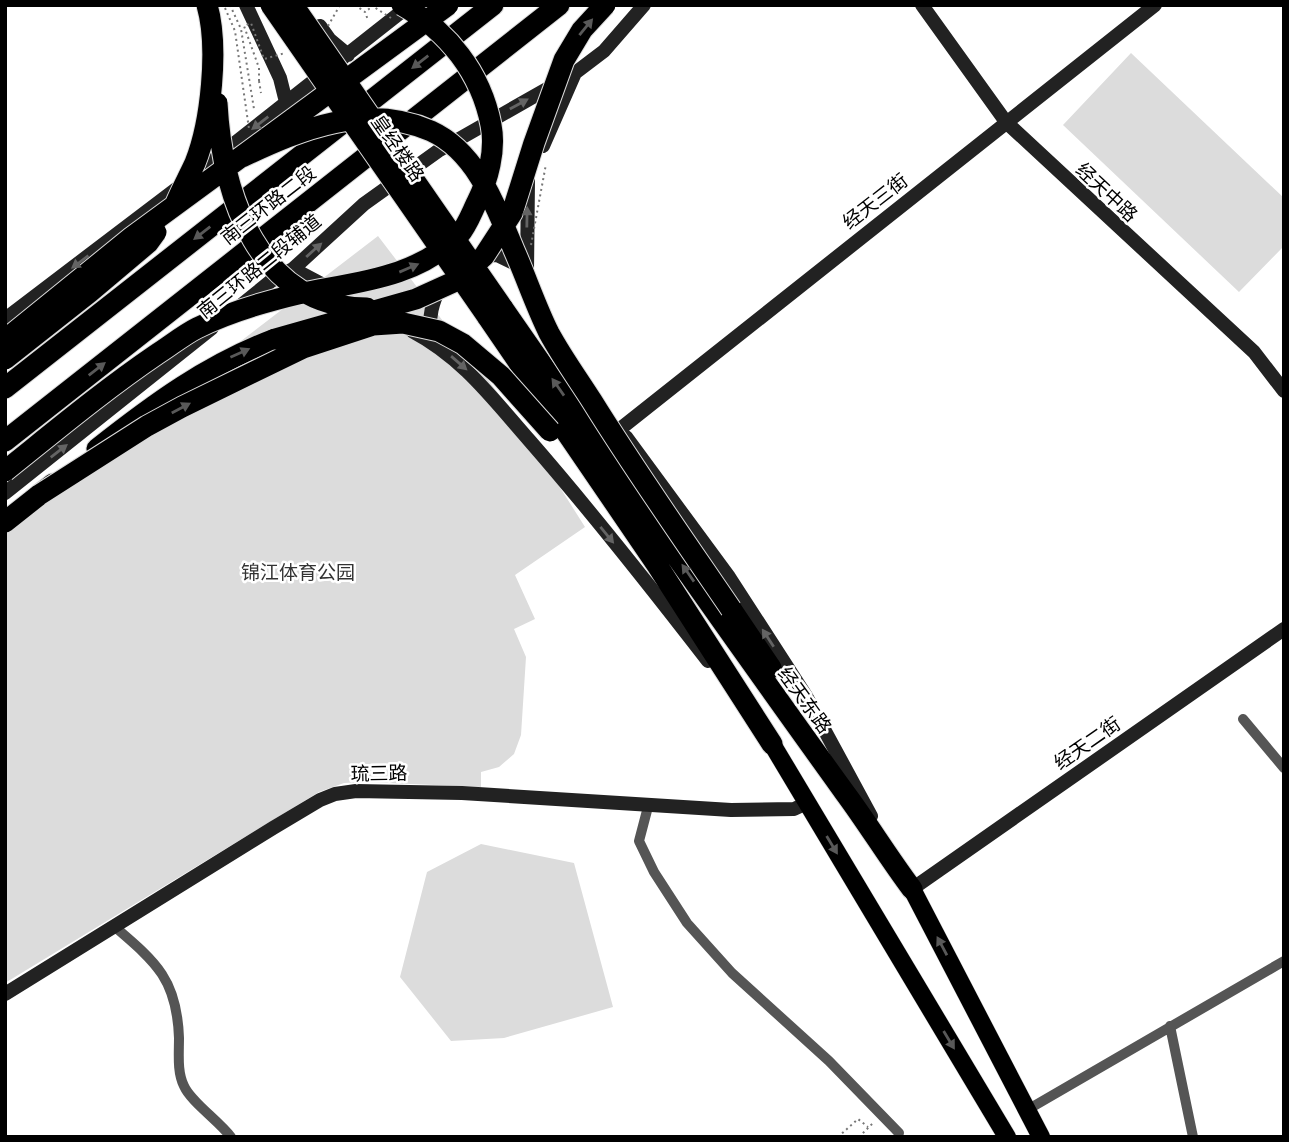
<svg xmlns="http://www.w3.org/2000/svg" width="1289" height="1142" font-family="Mulish,'Noto Sans SC',sans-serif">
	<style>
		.green { fill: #dcdcdc }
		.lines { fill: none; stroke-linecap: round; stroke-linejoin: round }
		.primary-casing { stroke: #dbdbdb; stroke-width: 19 }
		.highway-casing { stroke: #dbdbdb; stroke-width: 23 }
		.path { stroke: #777; stroke-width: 2; stroke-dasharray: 2 3.5; stroke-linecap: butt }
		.street { stroke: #555; stroke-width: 10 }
		.secondary { stroke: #222; stroke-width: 14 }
		.primary { stroke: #000; stroke-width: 18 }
		.highway { stroke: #000; stroke-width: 21 }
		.highway-bridge-casing { stroke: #dbdbdb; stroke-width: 23; stroke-linecap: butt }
		.path-bridge { stroke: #777; stroke-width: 2; stroke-dasharray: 2 3.5; stroke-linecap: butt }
		.highway-bridge { stroke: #000; stroke-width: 21 }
		.oneway { fill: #595959 }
		.oneway2 { fill: #646464 }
		.labels { text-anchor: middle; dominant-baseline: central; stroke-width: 5; stroke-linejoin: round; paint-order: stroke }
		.street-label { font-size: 19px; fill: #000; stroke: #fff }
		.park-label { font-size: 19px; fill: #333; stroke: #fff }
	</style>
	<rect width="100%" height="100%" fill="#fff"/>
	<path class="green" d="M1131,53l153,145v48l-45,46 -176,-167z
		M378,236l133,174 74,117 -70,48 20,44 -21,10 12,28 -5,78 -7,19 -15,13 -18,5v15l-117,-5 -20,1 -25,9 -314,191v-461z
		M481,844l93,19 39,144 -109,31 -53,3 -51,-64 27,-105z"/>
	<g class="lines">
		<g class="primary-casing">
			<path id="primary" d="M772,744l235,393
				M912,889l129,248"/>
		</g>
		<g class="highway-casing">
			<path id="highway" d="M502,307c113,163 227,325 343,486 23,31 43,64 67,96
				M487,316l170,249 115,179
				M5,388l488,-383
				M5,441l554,-436
				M97,449c57,-45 110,-84 178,-110
				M5,522l48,-38
				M731,609l40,59"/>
		</g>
		<path class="path" d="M230,5l11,24 13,80
			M355,5l10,7 3,8
			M364,5l5,4 -4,3
			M259,81l2,12
			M838,1137l20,-18 10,8
			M859,1137l14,-14"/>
		<path class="street" d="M1243,719l41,49
			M649,803l-10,38 15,31 33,51 45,50 97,88 70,72
			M115,927c42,36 62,53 64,111 0,16 -2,34 5,48 7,16 34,34 47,51
			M1170,1026l23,111
			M1027,1110l257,-149"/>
		<path class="secondary" d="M246,5l34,73 6,24
			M922,5l84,117 248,230 30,39
			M320,26l10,14 18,15
			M543,146l32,-73
			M479,256l18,-1 25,12
			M293,269l36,19
			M527,272l1,-92
			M239,307l32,-26 22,-12 71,-65 74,-53 137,-78 29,-22 40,-46
			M5,319l179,-136 226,-178
			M412,331c51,27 80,67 117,109 62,71 121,146 179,221
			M430,334c-1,-18 2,-31 10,-47
			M620,429l535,-424
			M626,437l103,140 77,119 65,120
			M5,493l207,-165
			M908,882l4,7 372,-260
			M5,994l268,-166 47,-28 15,-6 21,-3 106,2 269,17 63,-1 13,-6"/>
		<use href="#primary" class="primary"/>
		<use href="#highway" class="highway"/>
		<g class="highway-bridge-casing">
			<path id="highway-bridge" d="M271,5l216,311
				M293,5l209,302
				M217,103c5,91 41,205 150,205
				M242,157c60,-28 123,-55 189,-26 46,21 65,76 83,119 12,27 22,57 35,83 13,24 29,46 43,68 44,71 92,139 139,208
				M176,203c6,-14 13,-27 19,-40 16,-40 24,-116 12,-158
				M275,339l141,-40 42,-19 26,-24 28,-43 22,-70 30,-83 18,-30 23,-25
				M5,340l127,-103 316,-232
				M5,359l85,-67 58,-49 8,-11
				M5,471c50,-40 99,-81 152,-117 13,-8 26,-19 40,-26 32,-16 67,-26 101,-34 57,-12 118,-15 161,-59 8,-9 13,-23 18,-33 11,-22 19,-52 14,-77 -10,-52 -43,-94 -89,-120
				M39,495l108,-69 35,-19 121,-59 70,-23 30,-2 36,8 24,13 38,32 49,55"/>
		</g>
		<path class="path-bridge" d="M371,5l20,13
			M225,8l10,23 14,98
			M328,26l12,-21
			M259,81v-13l-15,-42 7,-3 13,36 21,-6
			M531,245l15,-81"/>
		<use href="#highway-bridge" class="highway-bridge"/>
	</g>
	<defs><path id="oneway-solid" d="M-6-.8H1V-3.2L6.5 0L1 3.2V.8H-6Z" transform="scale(1.75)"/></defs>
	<g class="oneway">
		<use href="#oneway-solid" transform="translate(586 27) rotate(-51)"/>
		<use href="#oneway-solid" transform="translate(420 62) rotate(142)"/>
		<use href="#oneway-solid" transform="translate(202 233) rotate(142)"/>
		<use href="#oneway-solid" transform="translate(409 268) rotate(-23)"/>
		<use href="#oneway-solid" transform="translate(240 353) rotate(-24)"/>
		<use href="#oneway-solid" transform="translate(97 369) rotate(-38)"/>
		<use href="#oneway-solid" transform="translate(558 387) rotate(-125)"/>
		<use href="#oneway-solid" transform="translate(181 408) rotate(-28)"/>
		<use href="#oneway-solid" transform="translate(688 573) rotate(-125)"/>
		<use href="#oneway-solid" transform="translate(832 845) rotate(59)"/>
		<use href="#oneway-solid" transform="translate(942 946) rotate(-118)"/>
		<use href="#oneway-solid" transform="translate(949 1040) rotate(59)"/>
	</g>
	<g class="oneway2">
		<use href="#oneway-solid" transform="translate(519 104) rotate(-29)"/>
		<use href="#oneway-solid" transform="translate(260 123) rotate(142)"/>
		<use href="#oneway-solid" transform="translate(527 217) rotate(-89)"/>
		<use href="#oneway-solid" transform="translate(314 250) rotate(-42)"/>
		<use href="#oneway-solid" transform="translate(80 262) rotate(143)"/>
		<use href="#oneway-solid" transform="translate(459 363) rotate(41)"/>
		<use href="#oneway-solid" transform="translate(59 451) rotate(-38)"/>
		<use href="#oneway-solid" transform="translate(607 535) rotate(51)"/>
		<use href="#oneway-solid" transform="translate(768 638) rotate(-123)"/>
	</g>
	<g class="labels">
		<g class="street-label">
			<text transform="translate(398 148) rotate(55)">皇经楼路</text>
			<text transform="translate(1107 192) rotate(43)">经天中路</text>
			<text transform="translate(875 201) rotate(-38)">经天三街</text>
			<text transform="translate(268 205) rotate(-38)">南三环路二段</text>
			<text transform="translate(259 266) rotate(-39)">南三环路二段辅道</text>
			<text transform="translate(805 700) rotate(54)">经天东路</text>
			<text transform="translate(1087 743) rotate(-35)">经天二街</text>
			<text transform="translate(379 773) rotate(-1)">琉三路</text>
		</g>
		<g class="park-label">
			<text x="298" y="572">锦江体育公园</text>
		</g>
	</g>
	<rect width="1289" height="1142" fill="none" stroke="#000000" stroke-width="14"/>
</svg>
